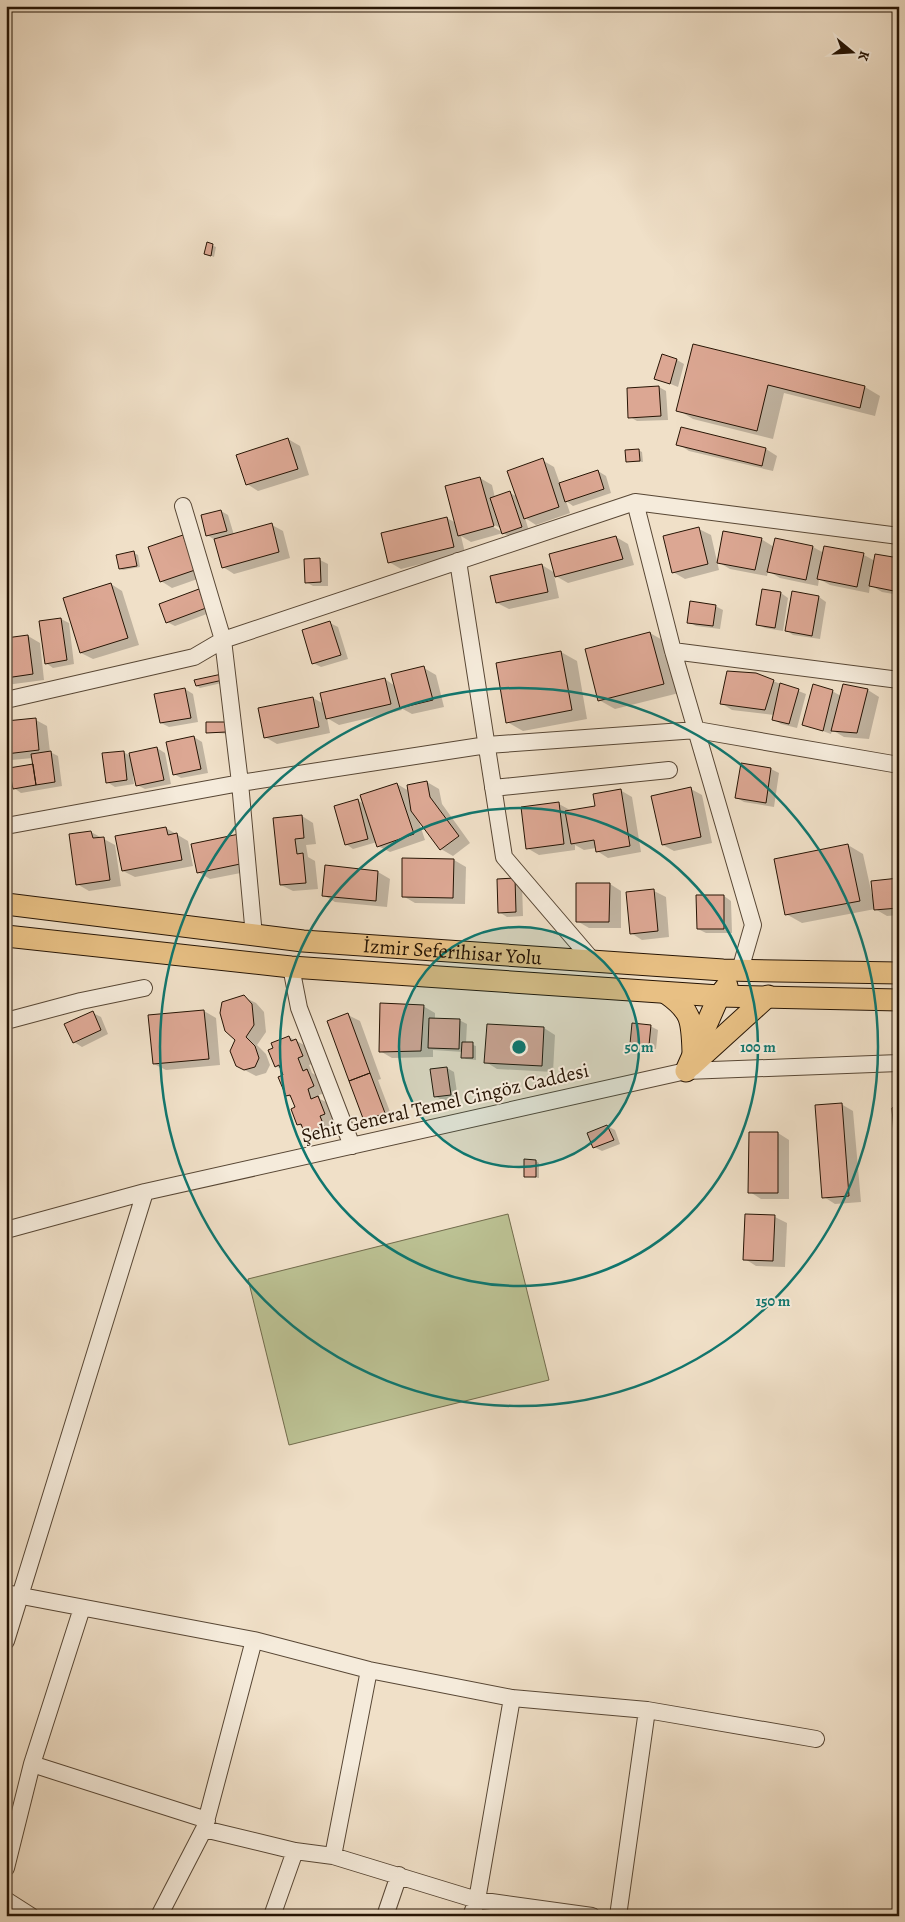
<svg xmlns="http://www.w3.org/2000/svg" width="905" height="1922" font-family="Alegreya,serif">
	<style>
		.green { fill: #bcc294; stroke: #716b4c }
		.shadow { fill: #0003; fill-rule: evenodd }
		.building { fill: #dca793; stroke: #261404 }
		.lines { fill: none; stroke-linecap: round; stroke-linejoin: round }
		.minor-casing { stroke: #584735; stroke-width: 18 }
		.major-casing { stroke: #261404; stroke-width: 23 }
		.minor { stroke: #f5ebdb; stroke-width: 16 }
		.major { stroke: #e8c084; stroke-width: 21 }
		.ring { fill: none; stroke: #0f766e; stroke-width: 2.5 }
		.labels { text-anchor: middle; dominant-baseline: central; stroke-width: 4; stroke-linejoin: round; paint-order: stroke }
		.street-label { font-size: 20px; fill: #261404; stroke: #f5ebdb }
		.centre { fill: #0f766e; stroke: #f5ebdb; stroke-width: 2.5 }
		.ring-label { font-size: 15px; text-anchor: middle; font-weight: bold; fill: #0f766e; stroke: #f5ebdb; stroke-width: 4; stroke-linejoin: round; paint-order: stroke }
	</style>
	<rect width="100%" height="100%" fill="#f0e0c8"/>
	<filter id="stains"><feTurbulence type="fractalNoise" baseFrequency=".004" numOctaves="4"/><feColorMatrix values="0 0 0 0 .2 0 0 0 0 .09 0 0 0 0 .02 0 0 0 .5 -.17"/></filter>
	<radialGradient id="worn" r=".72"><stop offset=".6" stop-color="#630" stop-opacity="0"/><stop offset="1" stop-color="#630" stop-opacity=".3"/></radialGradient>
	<path class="green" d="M508,1214l41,166 -260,65 -41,-166z"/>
	<path class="shadow" d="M208,244l8,3 -2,10 -9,-4z
		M694,346l171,41 15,9 -5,20 -91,-23 -11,46 -80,-20 -15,-9z
		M677,360l7,4 -6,23 -22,-9z
		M659,387l7,4 2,29 -31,1 -7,-4z
		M288,439l12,7 9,29 -51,16 -11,-7z
		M678,444l88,5 11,7 -4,15 -84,-20z
		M638,450l4,2 1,10 -16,-1z
		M542,460l12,7 6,17 38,-13 8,5 5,17 -38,13 -7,-5 4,12 -34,12 -11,-7 4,13 -19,6 -7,-4 -32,9 -10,-6 4,17 -64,16 -12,-7 58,-44 9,5 24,-45 12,7 3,13 15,-5 8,4zM489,522l13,7v3l-14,-8z
		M221,511l7,4 6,20 38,-10 11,6 7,27 -56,16 -11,-7 -8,-27 -8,-5z
		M699,529l12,6 8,35 -34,9 -12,-7z
		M183,536l12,7 11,33 -34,12 -11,-7z
		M616,537l12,7 6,21 -66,18 -14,-8 5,23 -50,11 -12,-6 45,-38 13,8z
		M761,539l13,8 2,-8 37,8 11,6 40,2 11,6 24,-1v35l-17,-3 -12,-7 -1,8 -39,-8 -11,-6 -1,7 -38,-8 -12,-7 -1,5 -37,-7 -12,-7z
		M134,553l4,2 2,12 -17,3 -3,-1z
		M305,560h15l8,4v22h-15l-7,-4z
		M111,584l11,7 17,54 -46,14 -12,-6z
		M763,590l18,3 7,5 -5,33 -18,-3 -8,-4z
		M199,591l7,4 6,17 -37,14 -8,-4z
		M793,593l26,4 7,5 -6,37 -27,-4 -7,-5z
		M715,606l8,4 -3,19 -24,-3 -7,-4z
		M61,619l8,4 5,41 -21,4 -7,-5 -6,-41z
		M330,623l8,4 10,32 -27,8 -8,-4z
		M650,633l16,9 13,51 -64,16 -16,-9z
		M28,636l12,7 4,37 -38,5v-46z
		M561,652l16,9 10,58 -64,12 -16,-9z
		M424,668l12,7 8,32 -32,7 -11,-6 1,2 -63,15 -12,-7 3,15 -53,11 -12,-7 48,-39 11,6 61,-25 10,7z
		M222,675l4,7 -26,6 -3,-2z
		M773,681l33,13 -9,34 -16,-4 -8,-5 1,-4 -42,-5 -11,-7z
		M185,689l8,5 5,28 -29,5 -8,-4z
		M868,690l11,7 -10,42 -25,-2 -12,-7 -1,4 -28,-10 29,-33 9,5z
		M36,720l11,6 3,26 8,4 4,30 -41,7 -7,-5 20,-23 -1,-7 -22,2 -5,-2v-36z
		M225,723l4,11 -22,-2z
		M194,737l8,5 6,31 -27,5 -7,-4z
		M157,748l8,5 6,31 -26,5 -8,-4 -2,-10 -2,1 1,8 -19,3 -8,-5 16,-30 8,4z
		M742,765l29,4 8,4 -5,34 -30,-5 -7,-4z
		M427,782l12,7 3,15 28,39 -17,13 -12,-7 -23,-30 7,21 -35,12 -12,-6 -1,-4 -24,7 -7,-5 11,-44 7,4 33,-20 12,7z
		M691,789l11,6 10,48 -38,8 -11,-6z
		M620,790l12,7 9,55 -33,6 -11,-7 -1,-3 -12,2 -9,-5v5l-36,5 -12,-7 32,-44 11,6 27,-3z
		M302,816l11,7 3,21 -10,1 2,12 7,4 3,28 -25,2 -12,-6z
		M166,828l22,13 5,25 -58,11 -12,-6z
		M91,832l24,13 6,41 -32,5 -12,-7z
		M251,842l5,28 -46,9 -12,-7z
		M848,845l15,9 9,41 27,-15v35l-12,1 -12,-7 -73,14 -16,-9z
		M404,859l50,1 12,7 -1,37 -50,-1 -12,-7z
		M326,867l52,5 12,7 -3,28 -52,-5 -12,-7z
		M515,880l7,4 1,32 -16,1 -8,-5z
		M610,884l11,7v37h-32l-12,-7z
		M654,891l12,6 3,40 -27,3 -11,-7z
		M724,896l7,5 1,32h-26l-8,-4z
		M244,997l12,6 8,9 2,20 -9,13 9,9 4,11 -4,8 -10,3 -19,-10 -1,-27z
		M423,1006l12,7v6l24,1 8,4 -1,19 10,3v14l-10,-1 -3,-2v-5l-30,-2v7l-41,1 -12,-7z
		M204,1011l12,7 4,47 -54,5 -12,-6z
		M93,1013l8,4 7,17 -26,13 -8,-5z
		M348,1015l12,6 21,58 -3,1 14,37 -20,8 -7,-5z
		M650,1026l8,4 -2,19 -18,-2 -7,-4z
		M544,1028l11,7 -2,37 -56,-3 -11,-7z
		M289,1037l19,10 6,16 -5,2 3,8 7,4 6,16 -6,2 1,4 10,5 6,17 -5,2 4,10 -17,7 -12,-7 -2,-5 -6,-4 -5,-25 -6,-4 -4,-25 -7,-4z
		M447,1068l7,4 4,27 -15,2 -8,-5z
		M898,1074h1v20l-3,-2z
		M841,1104l12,7 8,91 -26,2 -11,-7z
		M607,1126l8,4 5,14 -18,7 -8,-4z
		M778,1133l11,7v59h-28l-11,-7z
		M536,1161l3,2v15l-14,-2z
		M747,1215l28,2 12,6 -2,44 -29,-1 -11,-7z"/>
	<path class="building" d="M207,242l6,2 -2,12 -7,-2z
		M693,344l172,42 -5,22 -92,-23 -11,46 -81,-20z
		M662,354l15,5 -7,25 -16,-5z
		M659,386l2,30 -33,2 -1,-30z
		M681,427l85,21 -4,18 -86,-21z
		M288,438l10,31 -52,16 -10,-30z
		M639,449l1,12 -14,1 -1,-12z
		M543,458l16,49 -35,12 -17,-48z
		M598,470l6,19 -39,13 -6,-19z
		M480,477l14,49 -36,10 -13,-50z
		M510,491l12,36 -20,7 -12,-36z
		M221,510l6,21 -21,5 -5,-21z
		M447,517l7,30 -66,16 -7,-30z
		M272,523l7,29 -57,16 -8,-29z
		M699,527l9,37 -36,9 -9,-37z
		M723,531l39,7 -7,32 -38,-7z
		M183,535l12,35 -35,12 -12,-35z
		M616,536l7,23 -68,18 -6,-23z
		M775,538l38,8 -7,34 -39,-8z
		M824,546l40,7 -7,34 -40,-8z
		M134,551l3,15 -18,3 -3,-14z
		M875,554l24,4v34l-30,-6z
		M320,558l1,24 -16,1 -1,-24z
		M542,564l6,28 -52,11 -6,-27z
		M111,583l17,55 -48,15 -17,-55z
		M199,589l7,19 -40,15 -7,-19z
		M762,589l19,3 -6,36 -19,-3z
		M792,591l27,5 -7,40 -27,-5z
		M690,601l26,4 -3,21 -26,-3z
		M61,618l6,42 -22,4 -6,-43z
		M330,621l11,34 -29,9 -10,-34z
		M650,632l14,52 -66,17 -13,-52z
		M28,635l5,39 -27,4v-40z
		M561,651l11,59 -66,13 -10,-60z
		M424,666l9,34 -33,8 -9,-34z
		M727,671l29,2 18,7 -9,30 -45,-6z
		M222,674l1,6 -27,6 -2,-6z
		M385,678l6,26 -65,15 -6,-26z
		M780,683l19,6 -10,35 -17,-4z
		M813,684l20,6 -10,41 -21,-6z
		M843,684l25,5 -11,44 -26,-2z
		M185,688l6,30 -31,5 -6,-29z
		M313,697l6,30 -55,11 -6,-30z
		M36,718l3,32 -33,4v-33z
		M206,722h19l1,10 -20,1z
		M194,736l7,33 -28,6 -7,-33z
		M157,747l7,33 -28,6 -7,-33z
		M51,751l4,31 -19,3 -5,-31z
		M124,751l3,29 -21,3 -4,-30z
		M741,763l30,5 -5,35 -31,-5z
		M33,764l3,21 -23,4 -4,-21z
		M427,781l3,16 29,39 -19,14 -29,-39 -4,-26z
		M397,783l17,51 -37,13 -17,-52z
		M691,787l10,50 -39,8 -11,-49z
		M621,789l9,57 -34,6 -2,-12 -23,4 -6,-33 30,-5 -2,-12z
		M358,799l10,40 -23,6 -11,-39z
		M559,802l5,42 -38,5 -5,-42z
		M302,815l2,23 -9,1 2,15 6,-1 3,30 -26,2 -7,-67z
		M166,827l2,8 9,-2 5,27 -60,11 -7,-35z
		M91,831l2,7 11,-1 6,43 -34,5 -7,-51z
		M239,834l6,29 -48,10 -6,-29z
		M848,844l12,57 -75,14 -11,-56z
		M402,858l52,1 -1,39 -51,-1z
		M325,865l53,6 -2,30 -54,-5z
		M515,878l1,34 -18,1 -1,-34z
		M899,878v30l-25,2 -3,-29z
		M576,883h34l-1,39h-33z
		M654,889l4,42 -28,3 -4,-42z
		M696,895h28v34h-27z
		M244,995l8,9 2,21 -8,12 9,9 4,12 -4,9 -11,3 -8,-4 -6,-15 5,-11 -10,-9 -5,-18 2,-11z
		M380,1003l44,2 -3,46 -42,1z
		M204,1010l5,49 -56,5 -5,-49z
		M93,1011l8,19 -28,13 -9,-19z
		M348,1013l22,60 -21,8 -22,-60z
		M429,1018l31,1 -1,30 -31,-1z
		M632,1023l19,2 -2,20 -19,-1z
		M487,1024l57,3 -2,39 -58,-3z
		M289,1036l2,5 5,-2 7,17 -5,2 5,13 4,-2 7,17 -6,3 3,10 7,-3 7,18 -5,2 4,10 -19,8 -4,-10 -4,1 -6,-16 4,-2 -5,-12 -4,1 -8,-19 5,-2 -4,-10 -4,2 -7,-17 5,-2 -2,-5z
		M462,1042h11v16h-12z
		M447,1067l4,28 -17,2 -4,-28z
		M370,1073l15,40 -21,8 -15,-40z
		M842,1103l7,93 -27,2 -7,-93z
		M899,1103v60h-3l-4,-55z
		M607,1125l7,15 -21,8 -6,-15z
		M749,1132h29v61h-30z
		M524,1159l12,1v17h-12z
		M745,1214l30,1 -2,46 -30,-1z"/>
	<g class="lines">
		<g class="minor-casing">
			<path id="minor" d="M635,502l38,149 80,274 -13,45
				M183,506l40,134 17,143 14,153
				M458,561l46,296 89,104
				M673,651l226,29
				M6,700l188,-43 29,-17 412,-138 264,34
				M493,788l176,-18
				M6,826l234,-43 247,-38 210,-15 202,35
				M291,967l8,41 53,138
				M6,1021l75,-20 63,-13
				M6,1230l139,-38 541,-121 213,-8
				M6,1593l248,47 115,30 143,28 135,12 169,29
				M6,1641l139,-449
				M32,1764l175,56
				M204,1829l91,22 38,5 144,44 115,16
				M333,1856l36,-186
				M6,1868l26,-104 50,-156
				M6,1900l25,16
				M159,1916l45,-87 50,-189
				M272,1916l23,-65
				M385,1916l14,-41
				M471,1916l6,-16 35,-202
				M618,1916l29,-206"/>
		</g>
		<g class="major-casing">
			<g id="major">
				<path id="s1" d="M6,904l297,37 420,29 176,3"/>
				<path d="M6,936l285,31 428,29 180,4"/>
				<path d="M666,993c26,18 26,28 27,59"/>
				<path d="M691,1066l77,-70"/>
				<path d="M686,1071l33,-75 8,-10"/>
			</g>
		</g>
		<use href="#minor" class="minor"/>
		<use href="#major" class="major"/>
	</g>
	<circle cx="519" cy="1047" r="120" fill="#0f766e" fill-opacity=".12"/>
	<g class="ring">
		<circle cx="519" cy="1047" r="120"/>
		<circle cx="519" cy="1047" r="239"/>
		<circle cx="519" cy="1047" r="359"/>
	</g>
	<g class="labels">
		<g class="street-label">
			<text stroke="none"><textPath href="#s1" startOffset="449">İzmir Seferihisar Yolu</textPath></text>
			<text transform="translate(445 1103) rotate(-13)">Şehit General Temel Cingöz Caddesi</text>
		</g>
	</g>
	<circle cx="519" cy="1047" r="8" class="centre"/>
	<g class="ring-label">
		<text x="639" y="1052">50 m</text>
		<text x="758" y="1052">100 m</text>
		<text x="773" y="1306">150 m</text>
	</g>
	<rect width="905" height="1922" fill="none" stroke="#f0e0c8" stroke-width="25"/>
	<rect x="8" y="8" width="890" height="1907" fill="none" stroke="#261404" stroke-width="2.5"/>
	<rect x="12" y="12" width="880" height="1897" fill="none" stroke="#261404"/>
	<g transform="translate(852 52) rotate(108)" stroke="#f5ebdb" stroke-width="4" paint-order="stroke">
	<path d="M0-4L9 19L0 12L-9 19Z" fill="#261404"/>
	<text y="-8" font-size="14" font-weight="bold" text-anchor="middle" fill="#261404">K</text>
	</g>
	<rect width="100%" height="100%" filter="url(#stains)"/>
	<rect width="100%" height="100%" fill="url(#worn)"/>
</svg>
